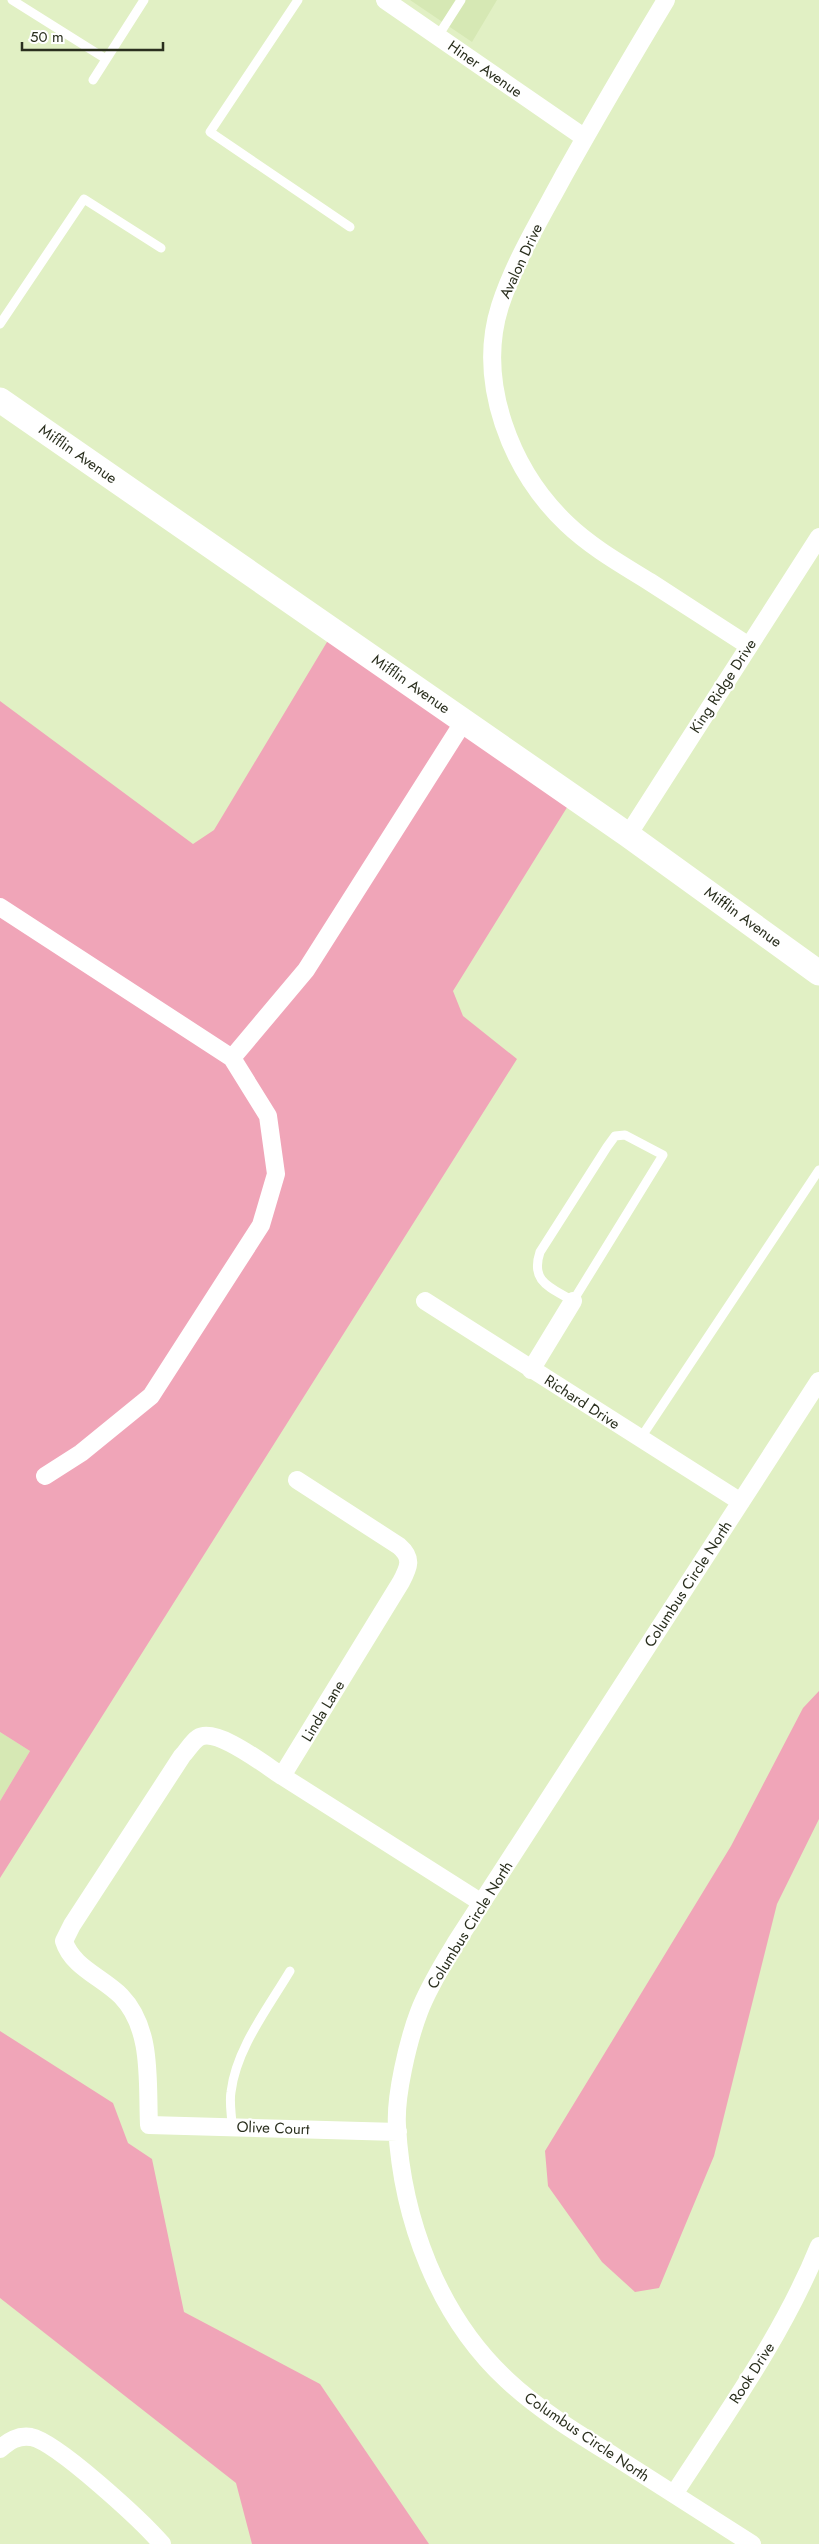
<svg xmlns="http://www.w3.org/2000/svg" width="819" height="2544" font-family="Jost,sans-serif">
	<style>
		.built { fill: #d6e8b4 }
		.green { fill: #f0a5b8 }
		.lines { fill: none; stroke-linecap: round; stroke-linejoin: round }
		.lane { stroke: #fff; stroke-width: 9 }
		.street { stroke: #fff; stroke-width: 18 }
		.secondary { stroke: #fff; stroke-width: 25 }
		.labels { text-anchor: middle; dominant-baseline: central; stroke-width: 4.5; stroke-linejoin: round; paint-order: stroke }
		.street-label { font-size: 15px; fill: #2a2f1e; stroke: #fff }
	</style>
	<rect width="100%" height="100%" fill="#e1f0c4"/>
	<path class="built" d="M410,0h87l-25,42z
		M0,1732l30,19 -30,50z"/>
	<path class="green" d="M330,637l241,164 -118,190 10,25 54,43 -517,819v-77l30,-50 -30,-19v-1031l193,143 21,-14z
		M819,1691v128l-42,85 -63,252 -55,132 -24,4 -33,-30 -54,-76 -3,-35 186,-305 72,-138z
		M0,2031l113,72 15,40 24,16 32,153 136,72 109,160h-177l-16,-61 -236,-185z"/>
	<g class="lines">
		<path class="lane" d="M12,0l94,59
			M298,0l-88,132 140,95
			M438,36l23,-36
			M93,80l51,-80
			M0,324l84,-125 77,49
			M625,1135l38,20 -90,146c-23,-14 -43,-19 -33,-49l67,-105 8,-11z
			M640,1439l179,-269
			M232,2127c0,-11 -3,-24 -1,-35 5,-43 37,-84 59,-121"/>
		<path class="street" d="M385,0l200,138
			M666,0c-35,58 -69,116 -102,175 -23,43 -49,85 -64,131 -24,76 11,165 67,218 24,23 54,40 83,58 33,21 66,43 99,64
			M628,835l191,-298
			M0,907l232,151
			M425,1301l316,201
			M531,1370l42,-69
			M45,1476l36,-23 70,-57 110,-171 15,-51 -8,-58 -36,-58 74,-88 158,-249
			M297,1480l102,66c14,12 10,21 2,36l-119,194 200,127
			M282,1776c-16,-10 -66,-50 -84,-38 -6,4 -11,13 -16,18l-110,169 -8,16c8,26 38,36 57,55 32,33 26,86 28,129l249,7
			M0,2449c9,-8 18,-14 31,-12 26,5 111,84 131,107
			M674,2494c52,-80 109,-159 145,-248
			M752,2544c-46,-29 -92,-59 -138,-88 -37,-23 -75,-46 -107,-76 -69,-64 -105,-161 -110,-254 -2,-30 11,-85 22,-114 9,-24 23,-46 36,-68l364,-563"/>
		<path class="secondary" d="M0,400l628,435 191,138"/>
	</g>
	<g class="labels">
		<g class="street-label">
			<text transform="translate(485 69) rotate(35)">Hiner Avenue</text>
			<text transform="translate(521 261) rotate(-65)">Avalon Drive</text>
			<text transform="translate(78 454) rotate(35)">Mifflin Avenue</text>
			<text transform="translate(411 684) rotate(35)">Mifflin Avenue</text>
			<text transform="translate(723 686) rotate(-57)">King Ridge Drive</text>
			<text transform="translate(743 917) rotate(36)">Mifflin Avenue</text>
			<text transform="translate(582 1402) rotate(33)">Richard Drive</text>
			<text transform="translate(688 1584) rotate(-57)">Columbus Circle North</text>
			<text transform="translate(323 1711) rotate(-59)">Linda Lane</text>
			<text transform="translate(470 1925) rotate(-58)">Columbus Circle North</text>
			<text transform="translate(273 2128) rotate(2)">Olive Court</text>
			<text transform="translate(752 2373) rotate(-57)">Rook Drive</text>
			<text transform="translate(587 2437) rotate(34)">Columbus Circle North</text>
		</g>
	</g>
	<path d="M22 42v8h141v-8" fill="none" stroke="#2a2f1e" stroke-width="2.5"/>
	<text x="30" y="42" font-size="15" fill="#2a2f1e" stroke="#ffffff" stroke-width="4" paint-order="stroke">50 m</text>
</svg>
